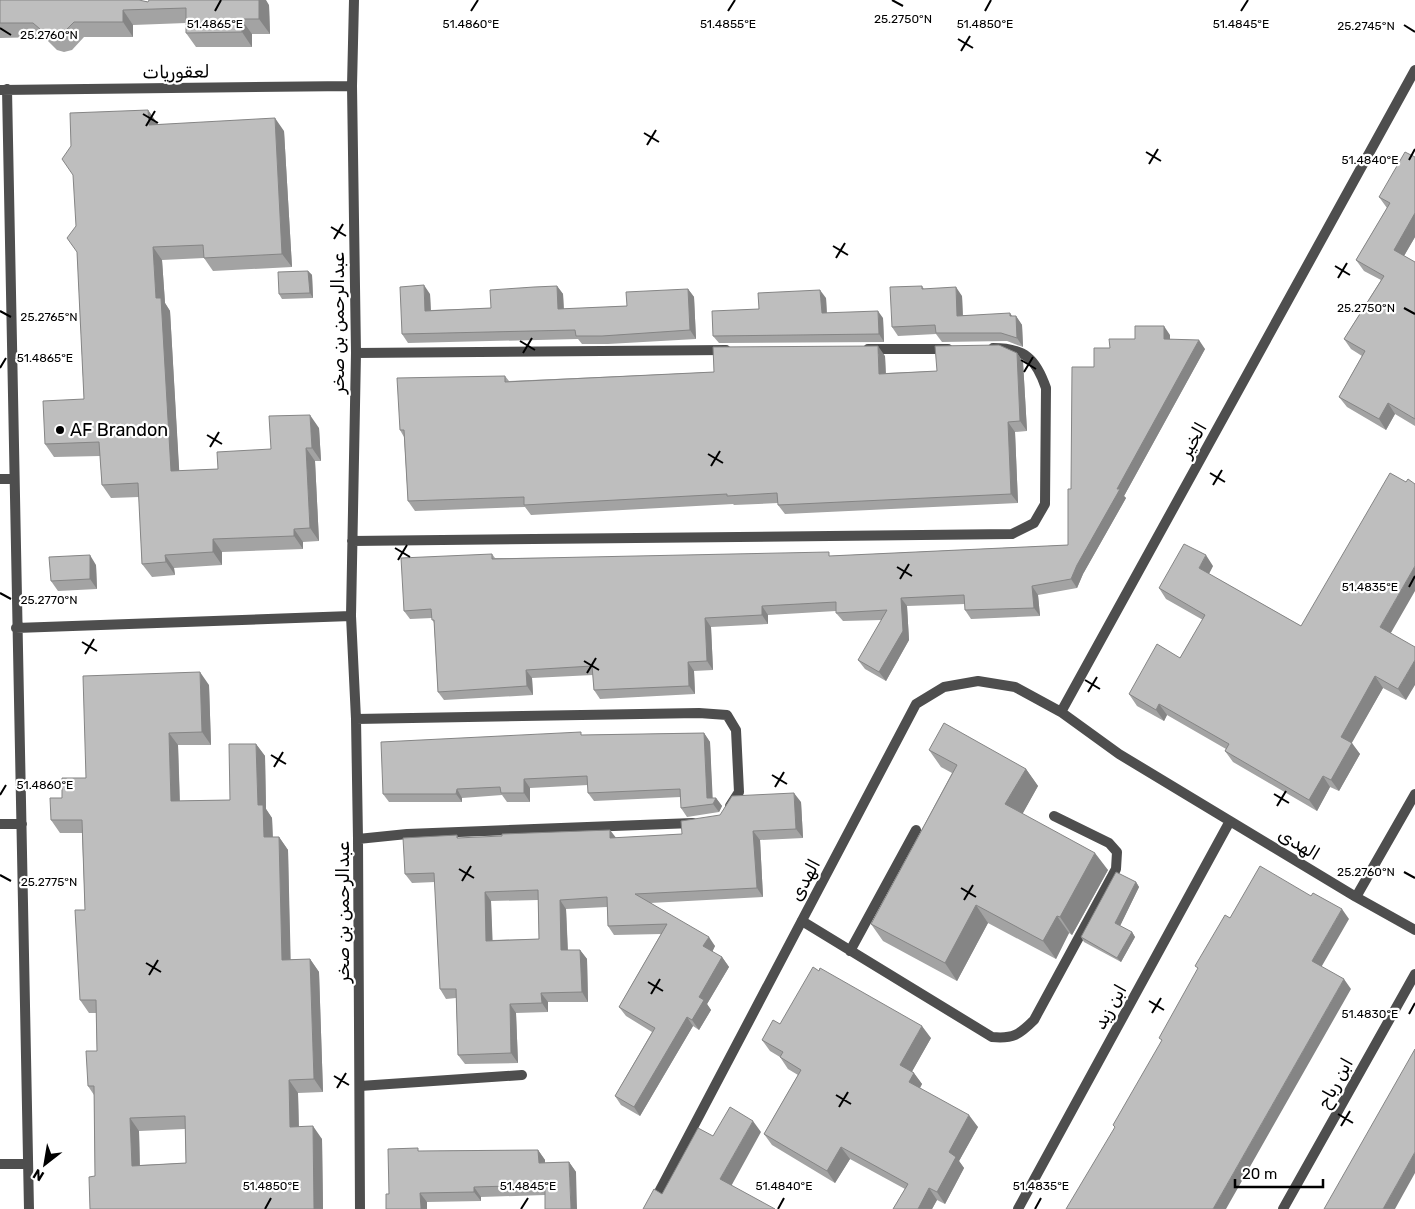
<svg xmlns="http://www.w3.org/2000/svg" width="1415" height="1209" font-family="Rubik,Cairo,sans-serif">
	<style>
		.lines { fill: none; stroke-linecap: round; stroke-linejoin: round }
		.lane { stroke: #4e4e4e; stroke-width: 10 }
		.street { stroke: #4e4e4e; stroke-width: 10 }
		.wall { fill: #a3a3a3; fill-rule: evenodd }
		.shaded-wall { fill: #858585 }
		.building { fill: #bebebe; stroke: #858585; fill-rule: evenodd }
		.ticks { fill: none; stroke: #000; stroke-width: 2 }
		.poi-dot { fill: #000; stroke: #fff; stroke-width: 2 }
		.labels { text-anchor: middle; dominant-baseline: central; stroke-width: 4.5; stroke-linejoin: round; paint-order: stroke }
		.street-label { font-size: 18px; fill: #000; stroke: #fff }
		.poi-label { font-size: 18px; fill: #000; stroke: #fff; text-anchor: start }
		.ticks-label { font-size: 12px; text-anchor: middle; fill: #000; stroke: #fff; stroke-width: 4.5; stroke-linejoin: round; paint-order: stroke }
	</style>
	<rect width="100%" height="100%" fill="#fff"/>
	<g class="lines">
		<path class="lane" d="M802,921l190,116c21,2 27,-2 42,-17l82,-151 1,-17 -8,-9 -55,-27
			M850,951l66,-121
			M360,1086l162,-11"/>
		<path class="street" d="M354,0l-2,86 4,267 -5,263 5,103 2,120 2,370
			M1415,70l-354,642 58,42 237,143 59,33
			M7,89l22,1120
			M1,90l351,-4
			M868,349h80
			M356,353l370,-3
			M0,479h14
			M352,541l660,-7 22,-11 11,-19 1,-116c-10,-29 -21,-40 -53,-40
			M16,628l335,-12
			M356,719l343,-6 28,2 9,15 3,62 -9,14
			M0,824h22
			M358,839l49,-5 286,-11
			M1356,897l59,-103
			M0,1164h28
			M650,1209l266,-505 28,-17 34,-6 37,6 46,25
			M1018,1209l212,-388
			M1283,1209l132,-235"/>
	</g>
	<path class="wall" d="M0,0l147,1v1l122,3 1,29h-18v13h-56l-10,-14v-10l-53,2v12h-49l-12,13 -8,2 -7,-2 -13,-13 -44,1z
		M148,110l9,13v1l127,7 8,136 -79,4 -9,-13 -42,2 3,43 5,8 9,160 39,-2 53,-20 48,-21 2,33h-6l4,80 -16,1v7l-81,3v13l-48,3 1,7 -23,2 -10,-13 -3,-67 -28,1 -9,-13 -2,-29 -46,1 -9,-13 39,-45 -8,-173z
		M1415,157v80l-11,19 11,6v164l-20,-12 -9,16 -39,-23 -8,-10 23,-41 -11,-7 -7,-10 37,-59 -17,-9 -8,-11 31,-52 -8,-11z
		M308,271l4,4 1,23 -31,1 -3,-5z
		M557,286l6,8 1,15 63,-3 61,-17 6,8 2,42 -88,5h-26l-4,-5 -170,4 -6,-9 28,-40 1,16 60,-2z
		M922,286l2,3 38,7 1,19 53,1 6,9 1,22 -16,-6 -65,1 -6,-8 -38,2 -6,-9z
		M826,298l1,15 56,5 1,24 -165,1 -6,-7 46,-27z
		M1170,335v4l35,10 -81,147 2,2 -43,76 -6,14 -39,7 2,21 -69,3 -6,-9v-6l-58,2 2,34 -23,41 -21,-12 -7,-9 24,-40 -39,1 -7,-8v-2l-68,4v9l-57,3 2,43 -19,1 1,23 -95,5 -6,-9 -1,-15 -61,3 1,17 -89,5 -6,-8 -4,-69 -2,-5 -22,1 -6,-8 88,-57 3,4 336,-2 237,-11 3,-56 23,-122 16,-19 25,-9z
		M1017,353l6,9 4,69 -12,1 3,71 -233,11 -7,-9v-2l-44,2 -1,-1 -202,11 -6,-8 -110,4 -7,-10 -4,-64 -4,-7 105,-54 4,5 205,-9 171,-16 1,17 51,-2z
		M96,565l1,24 -39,2 -7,-10z
		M1213,566l-4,8 92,52 90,7 15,67 -23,-12 -32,55 9,11 -21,37 -9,-4 -13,24 -84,-49 -8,-11 1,-2 -59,-34 -3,6 -27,-15 -8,-12 51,-36 23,-38 -37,-21 -7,-11z
		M209,685l2,60h-33l2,56 50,-1 26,-56 9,12 1,53 6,9 1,19h6l9,13 2,110 20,-1 9,13 4,120 -25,1 1,34 23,12 1,70 -228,-33 -1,-81 -6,-9 9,-35 -1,-38h-7l-9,-13 5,-90 -3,-77h-22l-9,-13 11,-22 24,-20zM185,1129l1,34 -46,2 -1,-34z
		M704,733l6,9 2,56h4l6,8 -3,6 -32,5 -6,-9v-11l-87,4 -6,-8v-8l-58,3v14h-23l-5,-7 -40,3v4h-73l-6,-8 200,-59z
		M929,750l97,19 12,17 -16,28 86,56 -36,65 -3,-2 -13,26 -68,-36 -31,58 -74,-40 -12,-17 81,-151 -11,-6z
		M801,802l2,36 -43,2 3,57 -113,6 65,43 -3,6 10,5 7,10 -22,37 4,6 -12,20 -6,-4 -53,90 -19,-11 -6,-9 37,-64 -26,-16 -7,-9 42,-73 -47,1 -6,-9 -1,-19 -41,2 2,41h12l7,9 1,43h-40v10l-32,1 2,50 -53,1 -7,-9 -2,-57 -10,1 -6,-10 -5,-107 -23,1 -7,-9 52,-39 1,3h157l67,-4zM538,900l1,39 -47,1 -1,-39z
		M1136,882l3,5 -19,39 12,6 3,5 -14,25 -37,-20 -3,-5z
		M780,1024l151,14 -19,33 10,13 -2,4 58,39 -19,34 5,7 -19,36 -8,-4 -5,9h-39l12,-20 -55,-30 -15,24 -63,-38 -8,-11 34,-59 -10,-6 -8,-12 -10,-6 -8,-11z
		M538,1150l7,10v3l24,-1 7,10 -31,23 -64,2v4l-54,1 -38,-8 31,-43z"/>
	<path class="shaded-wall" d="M259,0h7l3,5 1,29 -11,-15z
		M123,10l10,15v12l-10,-15z
		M241,19l11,15v13l-10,-15z
		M148,110l9,13 1,15 -9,-13z
		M275,118l9,13 8,136 -10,-13z
		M1415,213v24l-14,24 -7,-11z
		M153,247l9,13 3,43 5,8 10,173 -9,-13 -15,-173z
		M308,271l4,4 1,23 -3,-5z
		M424,285l6,9 1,25 -6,-8z
		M557,286l6,8 1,23 -6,-8z
		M956,287l6,9 1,28 -6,-8z
		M688,289l6,8 2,42 -6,-9z
		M820,290l6,8 1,22 -5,-7z
		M878,311l5,7 1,24 -5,-8z
		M1010,313l6,9v-6l6,9 1,22 -6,-9 -7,-22z
		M1164,326l6,9v13l-6,-9z
		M1199,340l6,9 -81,147 2,2 -43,76 -6,14 -6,-9 6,-14 40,-76z
		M878,346l7,10 1,28 -7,-10z
		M1017,353l6,9 4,69 -7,-10z
		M1388,403l7,11 -9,16 -7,-11z
		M310,415l9,13 2,33 -9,-13z
		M1008,422l7,10 3,71 -7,-9z
		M306,448l9,13 4,80 -9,-13z
		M294,529l9,13v7l-9,-13z
		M213,539l9,13v13l-9,-13z
		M90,555l6,10 1,24 -7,-10z
		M165,555l9,13 1,7 -9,-13z
		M1206,555l7,11 -7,13 -7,-11z
		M1415,566v25l-27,47 -8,-11z
		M1032,586l6,9 2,21 -6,-8z
		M901,598l6,8 2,34 -23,41 -7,-9z
		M762,606l6,9v9l-6,-9z
		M705,618l6,9 2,43 -6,-9z
		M1415,660v25l-9,15 -8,-11z
		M688,662l6,9 1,23 -6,-8z
		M526,670l6,8 1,17 -6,-9z
		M200,672l9,13 2,60 -9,-13z
		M1375,676l8,12 -34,60 -8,-11z
		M1159,704l8,11 -3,6 -8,-11z
		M169,733l9,12 2,69 -9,-13z
		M704,733l6,9 3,62 -6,-6z
		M1352,743l8,11 -21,37 -8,-11z
		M256,744l9,12 1,53 6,9 1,32 -9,-13 -6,-32z
		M1026,769l12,17 -20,36 -13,-18z
		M1323,776l7,11 -13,24 -8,-11z
		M524,779l6,9v14l-6,-9z
		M457,789l5,9v4l-6,-8z
		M794,793l7,9 2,36 -7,-9z
		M716,798l6,8 -3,6 -6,-8z
		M610,830l7,9 -7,-1z
		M753,831l7,9 3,57 -6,-9z
		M279,837l9,13 3,122 -9,-12z
		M1095,853l13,17 -36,65 -12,-18z
		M1136,882l3,5 -20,41 -4,-5z
		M485,892l6,9 2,49 -7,-9z
		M560,900l6,9 2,50 -7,-9z
		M976,905l12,18 -31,58 -12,-18z
		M1342,909l7,10 -30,52 -7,-10z
		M1057,916l12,17 -13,26 -13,-18z
		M1132,932l3,5 -14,25 -4,-4z
		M709,937l6,9 -5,10 -7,-10z
		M580,950l7,9 1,43 -6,-10z
		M722,957l7,10 -22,37 4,6 -12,20 -7,-10 7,-23z
		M310,959l9,13 4,120 -9,-13z
		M1344,979l7,10 -125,220h-13z
		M541,993l7,9v10l-6,-9z
		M510,1004l6,9 2,50 -7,-10z
		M687,1017l6,9 -53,90 -6,-9z
		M922,1026l9,12 -22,39 -9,-12z
		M914,1073l8,11 -5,9 -8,-11z
		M289,1080l9,13 1,47 -9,-13z
		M969,1115l9,12 -19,34 5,7 -19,36 -8,-12 12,-40z
		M130,1118l9,13 1,47 -8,-12z
		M753,1121l8,11 -32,58 -9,-11z
		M313,1126l9,13 1,70h-9z
		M841,1147l9,12 -15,24 -8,-12z
		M538,1150l7,10v13l-6,-10z
		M1415,1152v21l-20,36h-12z
		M569,1162l7,10 1,37h-6z
		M474,1187l7,10v4l-7,-9z
		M929,1188l8,12 -5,9h-14z
		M420,1193l7,9v7h-6z"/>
	<path class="building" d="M0,0h139l9,2 1,-2h110v19h-18l1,13 -56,1v-25l-63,2v12h-49l-13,13 -7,2 -7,-2 -14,-12h-33z
		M148,110l1,15 126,-7 7,136 -78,4 -1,-13 -50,2 3,51h5l10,173 47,-2 -1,-17 54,-3 -2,-33 41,-1 2,33h-6l4,80 -16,1v7l-81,3v13l-48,3 1,7 -24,2 -4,-81 -36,2 -3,-43 -54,2 -2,-43 41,-2 -7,-147 -10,-14 9,-12 -3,-51 -11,-16 9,-13 -1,-33z
		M1405,152l10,5v56l-21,37 21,12v157l-27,-16 -9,16 -40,-22 26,-46 -21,-12 40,-63 -28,-16 34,-57 -11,-6z
		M308,271l2,22 -31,1 -1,-22z
		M424,285l1,26 66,-3 -1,-18 44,-3 23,-1 1,23 69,-3 -1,-14 62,-3 2,41 -88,6h-26l-1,-6 -173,4 -2,-47z
		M922,286v3l34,-2 1,29 53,-3v3h6l1,22 -16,-5h-65l-1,-8 -43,2 -2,-40z
		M820,290l2,23 56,-2 1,23 -166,2 -1,-25 47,-2 -1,-16z
		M1135,326h29v13l35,1 -82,149h3l-43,76 -6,14 -39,7 2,22 -69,2 -1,-15 -63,3 2,33 -24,41 -21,-12 29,-50 -51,3v-11l-74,4v9l-57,3 2,43 -19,1 1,24 -95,4 -2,-24 -66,4 1,16 -89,6 -4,-72h-2l-1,-11 -27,2 -3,-53 91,-4v5l337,-7v4l239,-11v-56h3l1,-122h22v-19h16l-1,-9h26z
		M999,345l18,8 3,68 -12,1 3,72 -233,11 -1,-12 -50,3v-2l-203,11v-8l-116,4 -4,-71h-4l-3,-52 108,-2v6l209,-10 -1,-25 165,-1 1,28 58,-3 -2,-25z
		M1390,473l16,9 2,-3 7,5v82l-35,61 35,20v13l-17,29 -23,-13 -34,61 11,6 -21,37 -8,-4 -14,24 -84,-49 4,-7 -70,-40 -3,6 -27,-16 28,-50 23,14 25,-43 -46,-27 25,-44 22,11 -7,13 102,58z
		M90,555v24l-39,2 -2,-24z
		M200,672l2,60 -33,1 2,68 59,-1 -1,-56h27l2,61h5l1,32h15l3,123 28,-1 4,120 -25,1 1,47 23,-1 1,83h-224l-1,-32 6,-1 -1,-90h-6l-2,-35h11l-1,-51h-16l-5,-90h10l-3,-90h-31l-1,-22h12v-20h24l-3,-102zM185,1116l1,47 -54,3 -2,-48z
		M944,723l82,46 -21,35 90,49 -35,64 -3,-1 -14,25 -67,-36 -31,58 -74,-39 86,-159 -28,-15z
		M581,732v3l123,-2 3,65h9l-3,6 -32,4 -1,-19 -92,4 -1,-17 -63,3v14h-23l-1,-6 -43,2 -1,5h-73l-2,-52z
		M794,793l2,36 -43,2 4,57 -122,6 74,43 -6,9 19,11 -23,40 5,3 -12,20 -5,-3 -53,90 -19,-11 40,-68 -36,-21 48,-83 -59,2 -1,-29 -47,3 1,50h19l2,42 -41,1 1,10 -32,1 1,49 -53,2 -2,-66h-16l-6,-116 -29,1 -2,-36 54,-3v3l45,-2v-2l108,-4v8l72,-4 -1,-13 39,-6 12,-19zM538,890l1,49 -53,2 -1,-49z
		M1260,866l51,30 2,-3 29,16 -30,52 32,18 -131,230h-147l49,-82 -2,-2 49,-85 -3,-2 39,-70 -3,-2 30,-51 5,3z
		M1116,872l20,10 -21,41 17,9 -15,26 -36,-21z
		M813,967l6,4 1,-3 102,58 -22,39 14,8 -5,9 60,33 -20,37 7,5 -19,35 -8,-4 -11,21h-25l15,-25 -67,-37 -14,24 -63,-37 37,-64 -21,-13 3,-5 -21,-12 11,-20 7,4z
		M1415,1049v103l-32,57h-59z
		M730,1107l23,14 -33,58 55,30h-132l11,-20 8,5 36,-66 15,8z
		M418,1148v3l120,-1 1,13 30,-1 2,47h-26v-24l-71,2v5l-54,1 1,16h-35v-15h3l-1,-45z"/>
	<path class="ticks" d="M892,0l11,6M215,11l6,-11M471,11l7,-11M728,11l7,-11M985,11l6,-11M1241,11l7,-11M1404,25l11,7M0,28l11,7M958,39l15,9M961,51l9,-15M143,114l15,9M146,126l9,-15M644,133l15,9M647,145l9,-15M1146,152l15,9M1409,160l6,-11M1149,164l9,-15M331,227l15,9M334,239l9,-15M833,246l15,9M836,258l9,-15M1335,266l15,9M1338,278l9,-15M1404,308l11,6M0,311l11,6M520,341l15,9M523,353l9,-15M1021,360l15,9M0,368l6,-10M1024,372l9,-15M207,435l15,9M210,447l9,-15M708,454l15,9M711,466l9,-15M1210,473l15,9M1213,485l9,-15M395,548l15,9M398,560l9,-15M897,567l15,9M900,579l9,-15M1409,587l6,-11M0,593l11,6M82,642l15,9M85,654l9,-15M584,661l15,9M587,673l9,-15M1085,680l15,9M1088,692l9,-15M271,755l15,9M274,767l9,-15M772,775l15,9M775,787l9,-15M1274,794l15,9M0,795l6,-10M1277,806l9,-15M459,869l15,9M1404,872l11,6M0,875l11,6M462,881l9,-15M961,888l15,9M964,900l9,-15M146,963l15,9M149,975l9,-15M648,982l15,9M651,994l9,-15M1149,1001l15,9M1152,1013l9,-15M1409,1014l6,-11M334,1076l15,9M337,1088l9,-15M836,1095l15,9M839,1107l9,-15M1338,1114l15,9M1341,1126l9,-15M265,1209l6,-11M521,1209l7,-11M778,1209l6,-11M1035,1209l6,-11"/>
	<circle class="poi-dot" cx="60" cy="430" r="5"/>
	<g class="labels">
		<g class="street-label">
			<text transform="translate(176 72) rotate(-1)">لعقوريات</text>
			<text transform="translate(338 323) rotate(-90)">عبدالرحمن بن صخر</text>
			<text transform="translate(1193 440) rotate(-61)">الخير</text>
			<text transform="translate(1299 844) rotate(31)">الهدى</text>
			<text transform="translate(805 880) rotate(-62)">الهدى</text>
			<text transform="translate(343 912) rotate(-90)">عبدالرحمن بن صخر</text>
			<text transform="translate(1110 1007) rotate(-61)">ابن زيد</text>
			<text transform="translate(1335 1083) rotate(-61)">ابن رباح</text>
		</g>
		<g class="poi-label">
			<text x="70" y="430">AF Brandon</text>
		</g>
	</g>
	<g class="ticks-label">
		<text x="903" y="23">25.2750°N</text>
		<text x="728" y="28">51.4855°E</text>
		<text x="985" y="28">51.4850°E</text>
		<text x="1241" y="28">51.4845°E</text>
		<text x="215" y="28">51.4865°E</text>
		<text x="471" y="28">51.4860°E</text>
		<text x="1366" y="30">25.2745°N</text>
		<text x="49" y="39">25.2760°N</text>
		<text x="1370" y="164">51.4840°E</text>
		<text x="1366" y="312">25.2750°N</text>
		<text x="49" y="321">25.2765°N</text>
		<text x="45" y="362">51.4865°E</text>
		<text x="1370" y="591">51.4835°E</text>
		<text x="49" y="604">25.2770°N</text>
		<text x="45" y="789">51.4860°E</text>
		<text x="1366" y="876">25.2760°N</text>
		<text x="49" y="886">25.2775°N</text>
		<text x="1370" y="1018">51.4830°E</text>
		<text x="271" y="1190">51.4850°E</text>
		<text x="528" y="1190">51.4845°E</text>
		<text x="784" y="1190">51.4840°E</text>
		<text x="1041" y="1190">51.4835°E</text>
	</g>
	<g transform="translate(45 1164) rotate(211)" stroke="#ffffff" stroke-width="4" paint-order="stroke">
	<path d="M0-4L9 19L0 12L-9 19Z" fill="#000000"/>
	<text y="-8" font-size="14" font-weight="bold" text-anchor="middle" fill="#000000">N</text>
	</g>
	<path d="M1235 1179v8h88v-8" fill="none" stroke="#000000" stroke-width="2.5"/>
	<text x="1242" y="1179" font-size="15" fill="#000000" stroke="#ffffff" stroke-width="4" paint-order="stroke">20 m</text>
</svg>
